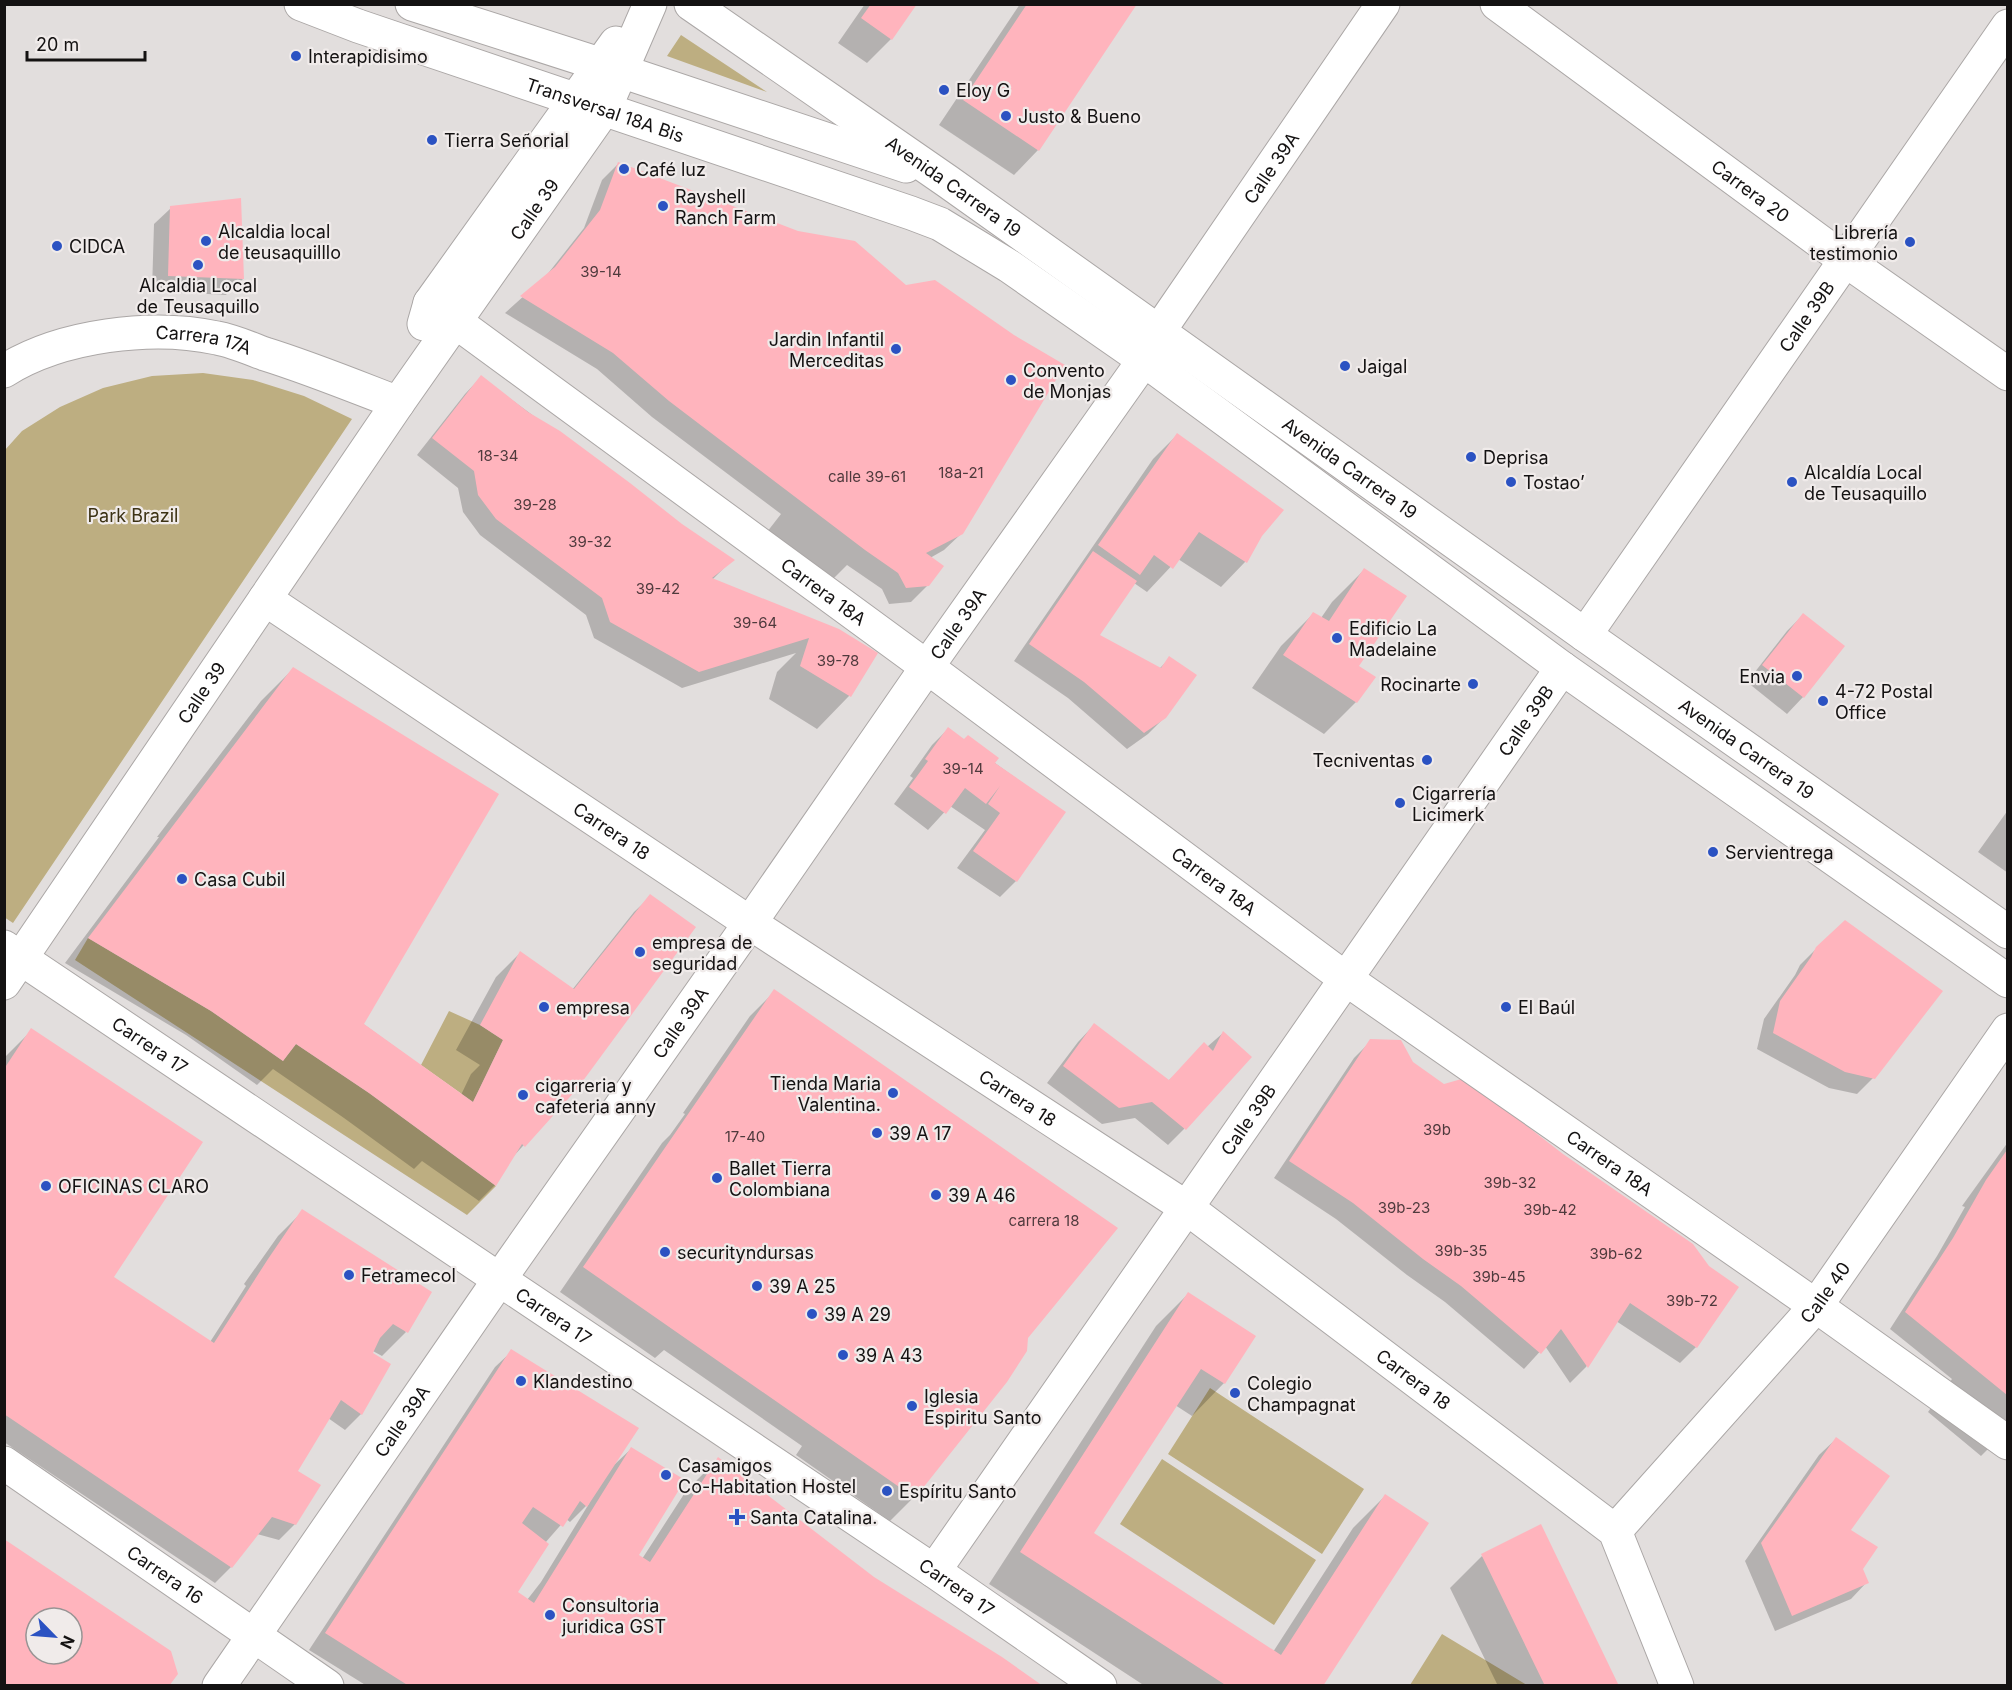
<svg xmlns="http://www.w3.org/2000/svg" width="2012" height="1690" font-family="Inter,sans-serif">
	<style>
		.green { fill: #bdae81 }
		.shadow { fill: #0003; fill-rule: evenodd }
		.building { fill: #ffb4bd; fill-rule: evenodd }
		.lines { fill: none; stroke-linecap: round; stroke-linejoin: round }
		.minor-casing { stroke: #aba7a6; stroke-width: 35 }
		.secondary-casing { stroke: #aba7a6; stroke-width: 35 }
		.minor { stroke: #fff; stroke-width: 33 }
		.secondary { stroke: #fff; stroke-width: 33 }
		.poi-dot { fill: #2b52c2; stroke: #f0ebea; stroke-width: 2 }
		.labels { text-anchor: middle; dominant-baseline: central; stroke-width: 4.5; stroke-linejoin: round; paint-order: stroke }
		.number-label { font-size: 15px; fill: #4f3a3d }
		.poi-label { font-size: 18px; fill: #141212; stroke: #f0ebea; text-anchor: start }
		.street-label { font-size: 18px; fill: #141212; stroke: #f0ebea }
		.park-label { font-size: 18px; fill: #3c3214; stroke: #f0ebea }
	</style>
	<rect width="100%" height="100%" fill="#e2dedd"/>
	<path class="green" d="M681,35l86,57 -100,-36z
		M203,373l50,7 51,16 48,23 -339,504 -9,-6 1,-467 17,-19 38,-24 43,-19 49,-12z
		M88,938l123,73 72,50 13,-17 73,49 127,93 -29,29 -392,-255z
		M449,1011l31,14 23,15 -30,62 -52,-37z
		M1210,1388l154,101 -42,65 -154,-100z
		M1162,1459l154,101 -42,65 -154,-101z
		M1442,1634l85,51h-117z"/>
	<path class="shadow" d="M865,4h50l-24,35 -24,24 -29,-20z
		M1020,4h116l-98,146 -24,25 -75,-50z
		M618,164l344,369 -18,17 -14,8 -2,27 -17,17 -22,2 -7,-15 -35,-24 -16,16 -64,-49 14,-18 -129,-97 -55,-48 -92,-56 41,-37 38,-48 18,-48z
		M171,208l72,71 -17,16 -74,-4 2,-67z
		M481,377l200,148 51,35 -20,20 164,74 -27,42 -32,33 -48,-30 8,-27 19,-19 -114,35 -88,-50 -8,-23 -106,-80 -17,-23 -5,-24 -41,-33 48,-61z
		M1177,435l84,100 -16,27 -24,25 -43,-28 -31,33 -13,-9 -36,53 61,33 11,-11 -5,59 -17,17 -21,15 -59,-51 -54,-37 139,-202z
		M1364,570l-8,132 -32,32 -72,-46 29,-42 32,-32 8,4 11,-16z
		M1803,615l40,31 -40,51 -16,17 -40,-32 40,-51z
		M293,669l69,354 99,72 10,-21 9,-9 -24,-15 40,-73 24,-24 52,37 62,-78 17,-16 -75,192 -65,71 -16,26 -16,16 -57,-40 -8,8 -70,-51 -71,-49 -16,16 -71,-50 -121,-72 94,-126h-2l104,-136z
		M948,729l116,84 -48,68 -16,16 -43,-29 28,-38 -35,-24 -22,24 -34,-26 19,-26 -3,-2 22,-31z
		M2008,810v63l-30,-21z
		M1817,948l56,130 -16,16 -28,-6 -72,-39 7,-30 31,-44 5,-10z
		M775,991l251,347 -112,159 -24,24 -94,-66 6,-9 -138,-96 -9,8 -95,-66 102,-149 8,-8 15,-21 -2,-1 67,-97z
		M1094,1025l74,56 55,-48 -39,96 -16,16 -33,-27 -33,6 -55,-41 31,-41z
		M32,1030l80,247 98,65 36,-56 -2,-2 34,-48 25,-25 103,121 -24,24 -11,-6 -10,64 -16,16 -17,-12 -32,53 -1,53 -16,16 -22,-6 -26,33 -16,16 -211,-141v-384z
		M1371,1041l41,22 284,284 -16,16 -64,-42 -30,46 -16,16 -25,-37 -21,23 -79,-67 -38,-27 -71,-56 -62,-41 80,-120z
		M2008,1142v287l-27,27 -53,-44 24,-33 -62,-50 47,-73 28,-49 -3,-1z
		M1188,1294l36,89 -32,33 -17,-11 -83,129 181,118 80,-124 32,-32 -64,190h-176l-156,-102 167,-258z
		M512,1351l103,113 16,-15 6,106 5,4 44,-68 32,-32 155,120 -406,107h-100l-58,-36 186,-283zM590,1502l-49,80 -14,18 -11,-8 29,-49 21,-24 4,3z
		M1836,1439l13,91 18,52 -16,17 -76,32 -30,-70 74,-106z
		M1482,1556l135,130h-119l-48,-98z"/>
	<path class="building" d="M871,4h46l-25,36 -31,-22z
		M1027,4h110l-98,147 -76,-51z
		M618,162l180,69 57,10 51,44 29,-5 79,55 51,30 -102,169 -37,19 18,13 -15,20 -23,2 -8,-15 -33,-23 -196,-149 -56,-48 -93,-57 35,-29 45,-57z
		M241,198l3,81 -76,-3 2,-70z
		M481,375l47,37 32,19 70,52 52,41 53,36 -23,18 127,51 39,24 -27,44 -51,-31 9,-28 -110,34 -89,-50 -8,-24 -106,-79 -18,-24 -4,-24 -42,-33z
		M1177,433l107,77 -22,26 -15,27 -48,-31 -26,37 -19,-14 -14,20 -42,-30z
		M1093,551l44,30 -37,54 61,33 8,-12 28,19 -31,43 -22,15 -60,-51 -55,-38z
		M1364,568l43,28 -48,70 17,11 -19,26 -74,-48 30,-43 16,9z
		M1803,613l42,33 -41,52 -42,-33z
		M293,667l206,127 -135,230 109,78 30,-62 -23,-15 40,-74 54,38 76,-95 46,33 -119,162 -52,58 -3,-3 -26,42 -127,-93 -73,-49 -13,17 -72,-50 -123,-73z
		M948,727l16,12 4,-4 31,23 -4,5 71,49 -49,70 -44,-31 27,-38 -12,-9 12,-18 -14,18 -21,-16 -19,26 -37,-27 19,-26 -3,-2z
		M1845,920l98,71 -68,88 -30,-7 -72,-39 7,-32 31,-44 5,-10z
		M774,989l344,239 -90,110 -1,13 -20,31 -92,116 -332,-231z
		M1094,1023l75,57 35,-38 9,9 10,-20 29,26 -66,73 -34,-28 -33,6 -56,-42z
		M31,1028l172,114 -89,135 100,66 54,-84 34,-50 130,83 -24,41 -15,-9 -13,14 -7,15 18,11 -29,51 -21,-15 -43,71 23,14 -25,40 -24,-8 -40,51 -228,-154v-345z
		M1370,1039l31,1 12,22 31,22 21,-6 98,76 130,90 16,22 30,21 -42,61 -67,-45 -42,65 -27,-39 -20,25 -80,-68 -38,-27 -70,-56 -64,-42z
		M2007,1150v245l-102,-83 48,-74 33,-58z
		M1188,1292l68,44 -31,48 -24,-15 -107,164 187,122 104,-161 44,29 -106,163h-96l-207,-134z
		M511,1349l128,79 -52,79 -7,-6 -17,26 -30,-20 -11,16 27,21 -31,48 16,11 97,-156 54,33 -46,75 11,7 68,-105 156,120 128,80 41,29h-634l-84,-53z
		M1836,1437l54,39 -39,54 27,17 -15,22 6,14 -77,33 -31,-73z
		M1541,1524l78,162h-74l-64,-132z
		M4,1539l167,112 7,23 -9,12h-165zM36,1618h36v36h-36z"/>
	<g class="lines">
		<g class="minor-casing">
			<g id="minor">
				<path id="s1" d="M1497,4l348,256 163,114"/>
				<path id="s2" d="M430,303l497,364 419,312 470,327 192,137"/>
				<path d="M424,324l6,-21 186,-260"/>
				<path id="s3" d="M1159,331l224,-327"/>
				<path id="s4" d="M4,371c57,-36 148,-47 213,-33 16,3 32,10 48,16 45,14 89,32 133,49"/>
				<path id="s5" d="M265,599l485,324 437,285 428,323 62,155"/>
				<path id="s6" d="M1585,635l423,-609"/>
				<path id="s7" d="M4,947l930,624 166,115"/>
				<path id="s8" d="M4,983l394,-580 207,-295 45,-104"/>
				<path id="s9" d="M4,1463l323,223"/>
				<path id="s10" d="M1615,1531l201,-225 192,-276"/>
				<path id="s11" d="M934,1571l628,-903"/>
				<path id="s12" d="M219,1686l280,-406 251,-357 177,-256 217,-307"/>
			</g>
		</g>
		<g class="secondary-casing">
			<g id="secondary">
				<path id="s13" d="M301,4l57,22 553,187 29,11 69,42 135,94 418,308 446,313"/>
				<path d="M412,4l209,67 285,95"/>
				<path id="s14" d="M691,4l256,177 638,454 423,297"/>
			</g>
		</g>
		<use href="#minor" class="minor"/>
		<use href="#secondary" class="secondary"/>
	</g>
	<g class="poi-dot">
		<circle cx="296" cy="56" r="6"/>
		<circle cx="944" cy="90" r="6"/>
		<circle cx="1006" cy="116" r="6"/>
		<circle cx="432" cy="140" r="6"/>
		<circle cx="624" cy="169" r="6"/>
		<circle cx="663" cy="206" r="6"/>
		<circle cx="206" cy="241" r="6"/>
		<circle cx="1910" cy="242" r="6"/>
		<circle cx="57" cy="246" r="6"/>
		<circle cx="198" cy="265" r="6"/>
		<circle cx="896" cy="349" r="6"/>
		<circle cx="1345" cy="366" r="6"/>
		<circle cx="1011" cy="380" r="6"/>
		<circle cx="1471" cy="457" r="6"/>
		<circle cx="1511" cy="482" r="6"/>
		<circle cx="1792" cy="482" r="6"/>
		<circle cx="1337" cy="638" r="6"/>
		<circle cx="1797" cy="676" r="6"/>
		<circle cx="1473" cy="684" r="6"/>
		<circle cx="1823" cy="701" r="6"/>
		<circle cx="1427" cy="760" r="6"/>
		<circle cx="1400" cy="803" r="6"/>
		<circle cx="1713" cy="852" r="6"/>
		<circle cx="182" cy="879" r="6"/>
		<circle cx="640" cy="952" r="6"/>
		<circle cx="544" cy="1007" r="6"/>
		<circle cx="1506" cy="1007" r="6"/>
		<circle cx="893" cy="1093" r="6"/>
		<circle cx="523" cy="1095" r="6"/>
		<circle cx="877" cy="1133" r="6"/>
		<circle cx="717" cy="1178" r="6"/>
		<circle cx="46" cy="1186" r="6"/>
		<circle cx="936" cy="1195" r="6"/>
		<circle cx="665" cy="1252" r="6"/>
		<circle cx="349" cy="1275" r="6"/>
		<circle cx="757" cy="1286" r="6"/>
		<circle cx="812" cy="1314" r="6"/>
		<circle cx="843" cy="1355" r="6"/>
		<circle cx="521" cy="1381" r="6"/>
		<circle cx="1235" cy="1393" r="6"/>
		<circle cx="912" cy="1406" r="6"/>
		<circle cx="666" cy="1475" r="6"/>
		<circle cx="887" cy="1491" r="6"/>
		<path d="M734 1508h6v6h6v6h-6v6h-6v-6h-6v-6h6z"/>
		<circle cx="550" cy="1615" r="6"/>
	</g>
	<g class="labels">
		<g class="number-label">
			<text x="601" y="271">39-14</text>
			<text x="498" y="455">18-34</text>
			<text x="961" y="472">18a-21</text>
			<text x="867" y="476">calle 39-61</text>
			<text x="535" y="504">39-28</text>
			<text x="590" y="541">39-32</text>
			<text x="658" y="588">39-42</text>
			<text x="755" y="622">39-64</text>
			<text x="838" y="660">39-78</text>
			<text x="963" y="768">39-14</text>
			<text x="1437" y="1129">39b</text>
			<text x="745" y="1136">17-40</text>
			<text x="1510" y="1182">39b-32</text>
			<text x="1404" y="1207">39b-23</text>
			<text x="1550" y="1209">39b-42</text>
			<text x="1044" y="1220">carrera 18</text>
			<text x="1461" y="1250">39b-35</text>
			<text x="1616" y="1253">39b-62</text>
			<text x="1499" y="1276">39b-45</text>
			<text x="1692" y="1300">39b-72</text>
		</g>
		<g class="poi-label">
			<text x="308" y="56">Interapidisimo</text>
			<text x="956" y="90">Eloy G</text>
			<text x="1018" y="116">Justo &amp; Bueno</text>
			<text x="444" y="140">Tierra Señorial</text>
			<text x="636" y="169">Café luz</text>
			<text x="675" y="196">Rayshell<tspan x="675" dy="21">Ranch Farm</tspan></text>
			<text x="218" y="231">Alcaldia local<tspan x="218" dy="21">de teusaquilllo</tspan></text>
			<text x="1898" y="232" text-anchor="end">Librería<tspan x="1898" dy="21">testimonio</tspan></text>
			<text x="69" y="246">CIDCA</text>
			<text x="198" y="285" text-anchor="middle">Alcaldia Local<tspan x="198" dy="21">de Teusaquillo</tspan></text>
			<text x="884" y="339" text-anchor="end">Jardin Infantil<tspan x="884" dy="21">Merceditas</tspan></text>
			<text x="1357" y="366">Jaigal</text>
			<text x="1023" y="370">Convento<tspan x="1023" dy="21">de Monjas</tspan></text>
			<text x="1483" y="457">Deprisa</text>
			<text x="1804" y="472">Alcaldía Local<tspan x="1804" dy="21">de Teusaquillo</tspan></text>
			<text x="1523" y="482">Tostao’</text>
			<text x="1349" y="628">Edificio La<tspan x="1349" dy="21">Madelaine</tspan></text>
			<text x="1785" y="676" text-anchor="end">Envia</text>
			<text x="1461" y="684" text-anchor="end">Rocinarte</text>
			<text x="1835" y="691">4-72 Postal<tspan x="1835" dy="21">Office</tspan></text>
			<text x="1415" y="760" text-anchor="end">Tecniventas</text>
			<text x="1412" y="793">Cigarrería<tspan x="1412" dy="21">Licimerk</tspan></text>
			<text x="1725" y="852">Servientrega</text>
			<text x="194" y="879">Casa Cubil</text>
			<text x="652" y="942">empresa de<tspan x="652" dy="21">seguridad</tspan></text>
			<text x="556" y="1007">empresa</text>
			<text x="1518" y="1007">El Baúl</text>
			<text x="881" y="1083" text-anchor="end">Tienda Maria<tspan x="881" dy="21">Valentina.</tspan></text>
			<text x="535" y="1085">cigarreria y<tspan x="535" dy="21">cafeteria anny</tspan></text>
			<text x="889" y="1133">39 A 17</text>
			<text x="729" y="1168">Ballet Tierra<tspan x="729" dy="21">Colombiana</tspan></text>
			<text x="58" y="1186">OFICINAS CLARO</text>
			<text x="948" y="1195">39 A 46</text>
			<text x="677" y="1252">securityndursas</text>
			<text x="361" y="1275">Fetramecol</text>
			<text x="769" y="1286">39 A 25</text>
			<text x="824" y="1314">39 A 29</text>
			<text x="855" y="1355">39 A 43</text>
			<text x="533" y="1381">Klandestino</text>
			<text x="1247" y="1383">Colegio<tspan x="1247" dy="21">Champagnat</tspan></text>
			<text x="924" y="1396">Iglesia<tspan x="924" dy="21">Espiritu Santo</tspan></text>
			<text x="678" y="1465">Casamigos<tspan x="678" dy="21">Co-Habitation Hostel</tspan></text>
			<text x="899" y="1491">Espíritu Santo</text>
			<text x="750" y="1517">Santa Catalina.</text>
			<text x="562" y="1605">Consultoria<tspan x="562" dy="21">juridica GST</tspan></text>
		</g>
		<g class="street-label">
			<text stroke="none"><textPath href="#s13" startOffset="322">Transversal 18A Bis</textPath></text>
			<text stroke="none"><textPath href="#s3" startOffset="198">Calle 39A</textPath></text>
			<text stroke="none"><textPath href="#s14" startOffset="320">Avenida Carrera 19</textPath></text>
			<text stroke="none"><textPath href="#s1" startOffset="315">Carrera 20</textPath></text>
			<text stroke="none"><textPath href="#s8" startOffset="938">Calle 39</textPath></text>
			<text stroke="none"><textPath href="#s6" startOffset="388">Calle 39B</textPath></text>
			<text stroke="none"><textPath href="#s4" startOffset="207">Carrera 17A</textPath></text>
			<text stroke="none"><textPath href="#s14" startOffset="806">Avenida Carrera 19</textPath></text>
			<text stroke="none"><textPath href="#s2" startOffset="488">Carrera 18A</textPath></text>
			<text stroke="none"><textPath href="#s12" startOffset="1294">Calle 39A</textPath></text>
			<text stroke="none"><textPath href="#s8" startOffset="351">Calle 39</textPath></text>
			<text stroke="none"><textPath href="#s11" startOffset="1036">Calle 39B</textPath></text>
			<text stroke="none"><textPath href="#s14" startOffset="1292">Avenida Carrera 19</textPath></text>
			<text stroke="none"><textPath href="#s5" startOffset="417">Carrera 18</textPath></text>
			<text stroke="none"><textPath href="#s2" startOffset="974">Carrera 18A</textPath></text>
			<text stroke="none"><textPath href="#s12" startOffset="808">Calle 39A</textPath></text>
			<text stroke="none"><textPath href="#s7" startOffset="176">Carrera 17</textPath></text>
			<text stroke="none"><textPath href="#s5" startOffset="903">Carrera 18</textPath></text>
			<text stroke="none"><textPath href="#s11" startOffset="550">Calle 39B</textPath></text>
			<text stroke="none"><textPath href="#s2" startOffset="1460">Carrera 18A</textPath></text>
			<text stroke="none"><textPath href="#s10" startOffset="318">Calle 40</textPath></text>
			<text stroke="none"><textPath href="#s7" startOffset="662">Carrera 17</textPath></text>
			<text stroke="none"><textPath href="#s5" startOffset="1389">Carrera 18</textPath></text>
			<text stroke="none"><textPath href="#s12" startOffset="322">Calle 39A</textPath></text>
			<text stroke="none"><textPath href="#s9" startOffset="196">Carrera 16</textPath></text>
			<text stroke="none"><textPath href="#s7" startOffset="1148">Carrera 17</textPath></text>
		</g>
		<g class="park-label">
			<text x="133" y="515">Park Brazil</text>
		</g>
	</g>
	<rect width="2012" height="1690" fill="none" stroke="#141212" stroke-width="12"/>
	<g transform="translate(54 1636) rotate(115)"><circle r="28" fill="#f0ebea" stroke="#989494" stroke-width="1.5"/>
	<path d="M0-4.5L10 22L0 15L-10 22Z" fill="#2b52c2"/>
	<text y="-9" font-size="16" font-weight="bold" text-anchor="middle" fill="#141212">N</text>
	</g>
	<path d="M27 51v9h118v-9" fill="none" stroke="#141212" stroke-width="3"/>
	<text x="36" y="51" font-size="18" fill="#141212" stroke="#f0ebea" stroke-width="4.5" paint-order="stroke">20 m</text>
</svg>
